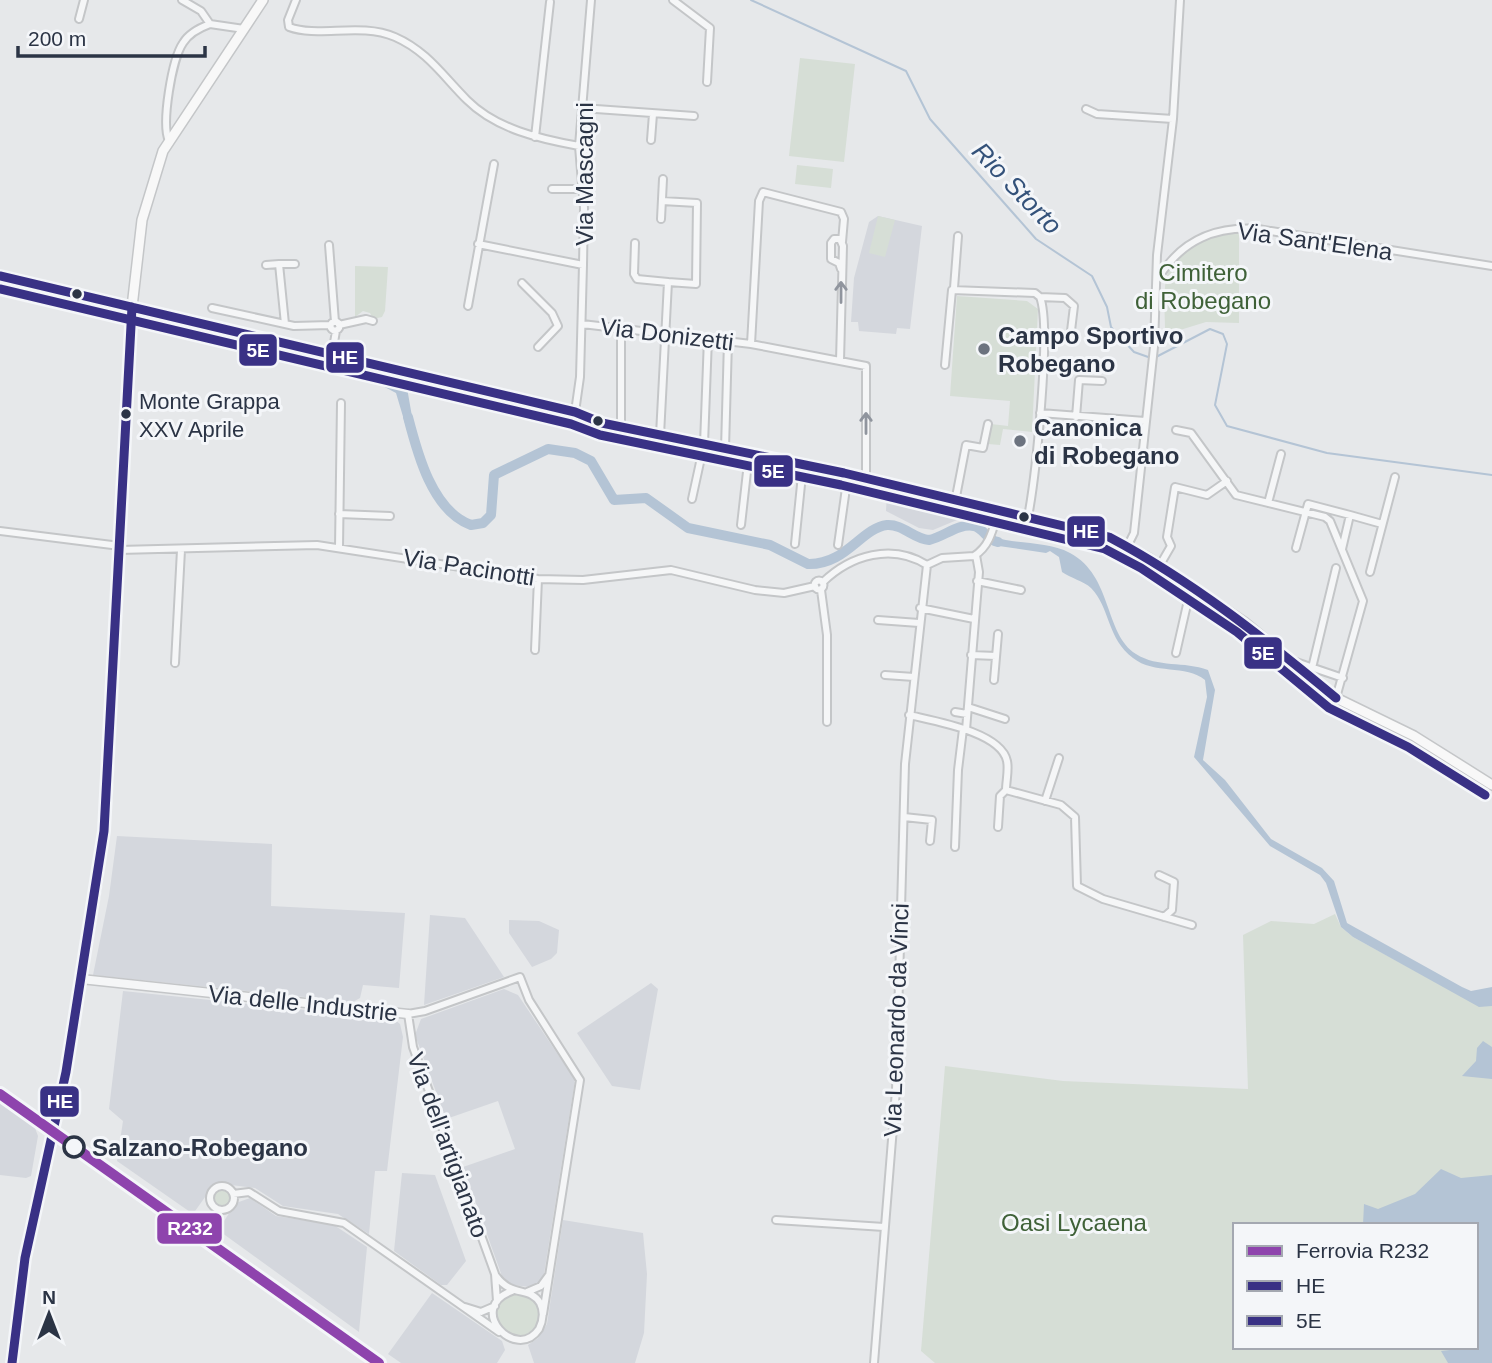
<svg xmlns="http://www.w3.org/2000/svg" width="1492" height="1363" font-family="Arial,sans-serif">
	<style>
		.built { fill: #d4d7dd }
		.green { fill: #d6ded6; fill-rule: evenodd }
		.water { fill: #b4c4d5 }
		.lines { fill: none; stroke-linecap: round; stroke-linejoin: round }
		.stream { stroke: #b4c4d5; stroke-width: 2 }
		.river { stroke: #b4c4d5; stroke-width: 10 }
		.tertiary-tunnel { stroke: #c1c4c9; stroke-width: 8; stroke-dasharray: 8 4; stroke-linecap: butt }
		.minor-casing { stroke: #c4c6c8; stroke-width: 10 }
		.tertiary-casing { stroke: #c4c6c8; stroke-width: 11 }
		.secondary-casing { stroke: #c4c6c8; stroke-width: 12 }
		.minor { stroke: #f5f6f7; stroke-width: 6 }
		.tertiary { stroke: #f5f6f7; stroke-width: 8 }
		.secondary { stroke: #f8f8f8; stroke-width: 9 }
		.bus-1-casing { stroke: #f4f6f9; stroke-width: 14 }
		.bus-2-casing { stroke: #f4f6f9; stroke-width: 14 }
		.bus-1 { stroke: #393185; stroke-width: 9 }
		.bus-2 { stroke: #393185; stroke-width: 9 }
		.rail-1-casing { stroke: #f4f6f9; stroke-width: 16 }
		.rail-1 { stroke: #8e44ad; stroke-width: 10 }
		.oneway { stroke: #90959e }
		.bus-dot { fill: #2b3445; stroke: #f4f6f9; stroke-width: 2.5 }
		.poi-dot { fill: #6c737f; stroke: #f4f6f9; stroke-width: 2.5 }
		.stop-dot { fill: #f4f6f9; stroke: #2b3445; stroke-width: 3.5 }
		.labels { text-anchor: middle; dominant-baseline: central; stroke-width: 6; stroke-linejoin: round; paint-order: stroke }
		.bus-label { font-size: 22px; fill: #2b3445; stroke: #f4f6f9; text-anchor: start }
		.street-label { font-size: 24px; fill: #2b3445; stroke: #f4f6f9 }
		.park-label { font-size: 24px; fill: #3f6138; stroke: #f4f6f9 }
		.poi-label { font-size: 24px; font-weight: bold; fill: #2b3445; stroke: #f4f6f9; text-anchor: start }
		.stop-label { font-size: 24px; font-weight: bold; fill: #2b3445; stroke: #f4f6f9; text-anchor: start }
		.water-label { font-size: 26px; font-style: italic; fill: #34527a; stroke: #f4f6f9 }
		.line-badge { stroke: #f4f6f9; stroke-width: 2.5 }
		.badge-label { font-size: 19px; text-anchor: middle; font-weight: bold; fill: #fff }
	</style>
	<rect width="100%" height="100%" fill="#e6e8ea"/>
	<path class="built" d="M878,216l44,10 -12,103 -13,-1 -1,6 -37,-3 -1,-9h-7l3,-44 15,-56z
		M887,493l84,20 -1,6 -13,1 -24,10 -14,-2 -33,-17z
		M117,836l155,8 -1,62 134,7 -6,75 -36,-3 -3,13 -7,4 -260,-27 16,-79z
		M430,915l35,3 39,59 -80,28z
		M509,920l30,1 20,9 -2,23 -6,6 -19,8 -23,-34z
		M651,983l7,6 -18,101 -28,-4 -35,-53z
		M504,989l14,6 57,85 -31,194 -5,9 -10,4 -15,-2 -11,-6 -40,-112 52,-18 -17,-48 -52,18 -31,-84 6,-16z
		M123,991l271,28 6,5 3,13 -16,134h-12l-6,63 -31,-20 -55,-8 -28,-18 -40,-5 -22,31 -76,-53 6,-40 -14,-12z
		M0,1103l35,25 3,8 -7,40 -5,2 -26,-3z
		M402,1173l33,2 31,86 -19,24h-6l-47,-34z
		M250,1198l26,18 58,9 33,22 -8,85 -141,-102 18,-27z
		M563,1220l80,13 4,41 -3,59 -9,30h-101l-6,-18 10,-7 9,-14z
		M432,1293l70,48 3,9 -8,13h-96l-13,-9z"/>
	<path class="green" d="M800,58l55,6 -11,98 -55,-6z
		M797,165l36,4 -2,19 -36,-4z
		M878,216l17,4 -10,37 -16,-4z
		M1239,233v90l-33,-1 -26,8 -15,-1c0,-16 -2,-33 1,-49 5,-30 46,-46 73,-47z
		M355,266l33,1 -3,44 -3,6 -9,2 -3,-6 -7,-2 -8,6z
		M957,296l70,5 11,8 -6,123 -29,-3 -3,16 -12,-1 3,-20 17,2 2,-25 -60,-5z
		M1335,914l6,13 12,10 126,69h13v357h-557l-14,-12 24,-285 118,15 185,8 -5,-154 28,-14 43,3zM1235,1225h241v122h-241z
		M213 1198a9 9 0 1 1 18 0a9 9 0 1 1-18 0Z
		M497 1315a21 21 0 1 1 42 0a21 21 0 1 1-42 0Z"/>
	<path class="water" d="M359,368l43,10 4,4 8,46 -7,2 -11,-37 -38,-20z
		M994,537c25,8 54,4 76,16 43,23 34,81 66,101 22,14 48,7 72,16l7,20 -12,70 22,20 46,59 51,29 12,13 13,42 115,64 9,4 21,-4v19l-13,1 -126,-70 -12,-10 -15,-44 -6,-8 -50,-29 -76,-89 13,-60 -2,-17c-19,-16 -51,-5 -72,-22 -26,-19 -23,-51 -42,-70 -7,-7 -21,-10 -29,-16l-3,-15 -9,-6 -4,2 -54,-8z
		M1483,1041l9,6v32l-30,-3 14,-15 1,-13z
		M1441,1169l20,9 31,-3v188h-44l-7,-12 35,-4v-122h-113l1,-21 14,5 37,-15z"/>
	<g class="lines">
		<path class="stream" d="M751,0l155,71 24,48 106,120 56,37 15,31 4,20 23,25 17,6
			M1156,357l54,-28 13,5 4,10 -12,61 12,21 100,27 165,22"/>
		<path class="river" d="M0,286l372,88
			M408,417c9,35 24,94 63,108l12,-2 8,-8 3,-40 54,-26 27,4 16,8 23,39 32,-2 42,30 82,17 38,19c38,1 53,-36 79,-39 16,-1 27,14 42,15 15,-3 29,-17 45,-14 11,3 12,14 24,16"/>
		<path class="tertiary-tunnel" d="M57,1112l9,-40"/>
		<g class="minor-casing">
			<path id="minor" d="M182,0l19,11 9,13 34,5
				M296,0l-8,20 1,7c30,11 71,-5 106,10 32,14 48,39 72,63 29,29 73,39 112,46
				M673,0l37,28 -3,54
				M79,19l5,-19
				M582,108l112,8
				M1086,109l11,5 76,5
				M535,137l15,-135
				M651,140l2,-26
				M169,141c-8,-17 3,-82 14,-98 6,-10 16,-15 27,-19
				M552,189h31
				M661,219l2,-40
				M635,243l-1,31 3,5 31,3
				M478,244l105,21
				M329,245l6,77
				M279,264h16
				M266,265l13,-1 6,60
				M1159,277c23,-37 56,-51 99,-48l234,37
				M522,283l30,30 6,13 -20,21
				M954,288l4,-52
				M1040,297l25,1 9,8 -4,33
				M468,306l26,-142
				M212,308l82,18 36,-1
				M330.5 326a4.5 4.5 0 1 1 9 0a4.5 4.5 0 1 1-9 0Z
				M582,324l169,20 115,22v113
				M339,325l27,-6 7,2
				M621,330v97
				M751,344l8,-143 4,-9 78,20 3,7 -2,23
				M332,354l4,-23
				M840,361l3,-115 -3,-7h-6l-3,4v16l8,4 2,6
				M945,365l7,-75 83,3 5,4c12,31 -5,183 -12,220
				M575,412l5,-35 3,-112 1,-57 -5,-62 12,-146
				M1040,413l105,8
				M1076,417l3,-37 23,1
				M1176,430l15,3 45,62 89,22 5,4 33,80 -27,97
				M660,435l8,-153 28,2 1,-81 -35,-2
				M725,449l3,-108
				M692,499l12,-55 4,-106
				M955,502l11,-57 17,3 5,-24
				M1268,503l13,-49
				M339,514l51,2
				M1350,515l32,9
				M741,525l8,-71
				M0,531l120,15
				M795,544l8,-79
				M838,545l10,-71
				M1128,545l6,-12 20,-186 3,-92 16,-136 7,-119
				M339,548l2,-145
				M1296,548l12,-44 42,11 -8,34
				M119,550l198,-5 221,34 45,1 88,-10 84,20 29,3 31,-7
				M927,565l15,-7 32,-2c16,-10 19,-27 24,-44
				M1160,565l11,-19 -4,-9 8,-50 32,8 20,-14
				M1370,572l25,-95
				M814.5 585a4.5 4.5 0 1 1 9 0a4.5 4.5 0 1 1-9 0Z
				M977,581l44,9
				M823,582c28,-27 69,-39 104,-17
				M821,590l6,45v87
				M920,608l54,11
				M878,620l41,3
				M535,650l3,-71
				M1176,653l15,-66
				M971,655l25,1
				M1296,662l47,16
				M175,663l6,-113
				M1312,668l24,-100
				M885,675l29,2
				M994,680l4,-46
				M968,707l37,12
				M955,712l12,2
				M909,715c25,6 92,17 98,46 2,9 -1,20 -1,29l55,15 14,12 2,69 26,13 89,26
				M966,730l13,-158 -3,-17
				M1045,801l14,-43
				M904,817l28,3 -2,21
				M998,827l2,-31 6,-6
				M955,847l3,-77 5,-41
				M1159,875l15,7 -2,28 -8,7
				M210 1198a12 12 0 1 1 24 0a12 12 0 1 1-24 0Z
				M233,1194l16,-2 30,19 65,12 155,109
				M776,1220l108,7
				M496,1276c16,22 34,10 44,27 4,8 3,18 -1,26 -23,34 -74,-21 -27,-38
				M527,1292l14,-6 8,-11
				M497,1301l-2,-27 -82,-227 -5,-33 17,-3 95,-34 9,23 51,80 -37,234
				M465,1307l16,5 14,-6
				M874,1363l22,-273 9,-326 22,-199"/>
		</g>
		<g class="tertiary-casing">
			<path id="tertiary" d="M81,979l327,35
				M66,1072l32,-195 9,-81 25,-489
				M12,1363l13,-105 32,-146"/>
		</g>
		<g class="secondary-casing">
			<path id="secondary" d="M0,276l575,136 27,11 242,50 265,64 38,20 97,65 92,76 78,38 78,49
				M132,307l10,-87 21,-69 100,-151"/>
		</g>
		<use href="#minor" class="minor"/>
		<use href="#tertiary" class="tertiary"/>
		<use href="#secondary" class="secondary"/>
		<g class="bus-1-casing">
			<path id="bus-1" d="M0,276l575,136 27,11 242,50 265,64c83,44 155,101 227,161
				M12,1363l13,-105 41,-186 38,-241 28,-524"/>
		</g>
		<g class="bus-2-casing">
			<path id="bus-2" d="M0,289l571,135 29,11 241,50 264,64 36,19 96,64 92,76 79,39 77,48"/>
		</g>
		<use href="#bus-1" class="bus-1"/>
		<use href="#bus-2" class="bus-2"/>
		<g class="rail-1-casing">
			<path id="rail-1" d="M0,1094l379,269"/>
		</g>
		<use href="#rail-1" class="rail-1"/>
	</g>
	<defs><path id="oneway-shaft" d="M-6 0H5M1.5-3L5.5 0L1.5 3" fill="none" stroke-width="1.6" stroke-linecap="round" stroke-linejoin="round" transform="scale(1.75)"/></defs>
	<g class="oneway">
		<use href="#oneway-shaft" transform="translate(841 292) rotate(-90)"/>
		<use href="#oneway-shaft" transform="translate(866 423) rotate(-90)"/>
	</g>
	<g class="bus-dot">
		<circle cx="77" cy="294" r="6"/>
		<circle cx="126" cy="414" r="6"/>
		<circle cx="598" cy="421" r="6"/>
		<circle cx="1024" cy="517" r="6"/>
	</g>
	<g class="poi-dot">
		<circle cx="984" cy="349" r="7"/>
		<circle cx="1020" cy="441" r="7"/>
	</g>
	<circle class="stop-dot" cx="74" cy="1147" r="10"/>
	<g class="labels">
		<g class="bus-label">
			<text x="139" y="401">Monte Grappa<tspan x="139" dy="28">XXV Aprile</tspan></text>
		</g>
		<g class="street-label">
			<text transform="translate(584 174) rotate(-90)">Via Mascagni</text>
			<text transform="translate(1315 241) rotate(8)">Via Sant'Elena</text>
			<text transform="translate(667 334) rotate(7)">Via Donizetti</text>
			<text transform="translate(469 567) rotate(9)">Via Pacinotti</text>
			<text transform="translate(303 1003) rotate(6)">Via delle Industrie</text>
			<text transform="translate(896 1020) rotate(-88)">Via Leonardo da Vinci</text>
			<text transform="translate(448 1145) rotate(70)">Via dell'artigianato</text>
		</g>
		<g class="park-label">
			<text x="1203" y="272">Cimitero<tspan x="1203" dy="28">di Robegano</tspan></text>
			<text x="1074" y="1222">Oasi Lycaena</text>
		</g>
		<g class="poi-label">
			<text x="998" y="335">Campo Sportivo<tspan x="998" dy="28">Robegano</tspan></text>
			<text x="1034" y="427">Canonica<tspan x="1034" dy="28">di Robegano</tspan></text>
		</g>
		<g class="stop-label">
			<text x="92" y="1147">Salzano-Robegano</text>
		</g>
		<g class="water-label">
			<text transform="translate(1017 188) rotate(46)">Rio Storto</text>
		</g>
	</g>
	<g class="line-badge">
		<rect x="238" y="333" width="40" height="34" rx="7" fill="#393185"/>
		<rect x="325" y="341" width="40" height="33" rx="7" fill="#393185"/>
		<rect x="753" y="454" width="41" height="34" rx="7" fill="#393185"/>
		<rect x="1066" y="515" width="40" height="33" rx="7" fill="#393185"/>
		<rect x="1243" y="636" width="40" height="34" rx="7" fill="#393185"/>
		<rect x="39" y="1085" width="41" height="33" rx="7" fill="#393185"/>
		<rect x="156" y="1212" width="67" height="33" rx="7" fill="#8e44ad"/>
	</g>
	<g class="badge-label">
		<text x="258" y="357">5E</text>
		<text x="345" y="364">HE</text>
		<text x="773" y="478">5E</text>
		<text x="1086" y="538">HE</text>
		<text x="1263" y="660">5E</text>
		<text x="60" y="1108">HE</text>
		<text x="190" y="1235">R232</text>
	</g>
	<rect x="1233" y="1223" width="245" height="126" fill="#f4f6f9" stroke="#a4a8b1" stroke-width="2"/>
	<rect x="1247" y="1246" width="35" height="10" fill="#8e44ad" stroke="#a4a8b1" stroke-width="2"/>
	<text x="1296" y="1258" font-size="21" fill="#2b3445">Ferrovia R232</text>
	<rect x="1247" y="1281" width="35" height="10" fill="#393185" stroke="#a4a8b1" stroke-width="2"/>
	<text x="1296" y="1293" font-size="21" fill="#2b3445">HE</text>
	<rect x="1247" y="1316" width="35" height="10" fill="#393185" stroke="#a4a8b1" stroke-width="2"/>
	<text x="1296" y="1328" font-size="21" fill="#2b3445">5E</text>
	<g transform="translate(49 1314)" stroke="#f4f6f9" stroke-width="5" paint-order="stroke">
	<path d="M0-5L12 26L0 18L-12 26Z" fill="#2b3445"/>
	<text y="-10" font-size="19" font-weight="bold" text-anchor="middle" fill="#2b3445">N</text>
	</g>
	<path d="M18 46v10h187v-10" fill="none" stroke="#2b3445" stroke-width="3.5"/>
	<text x="28" y="46" font-size="21" fill="#2b3445" stroke="#f4f6f9" stroke-width="5" paint-order="stroke">200 m</text>
</svg>
